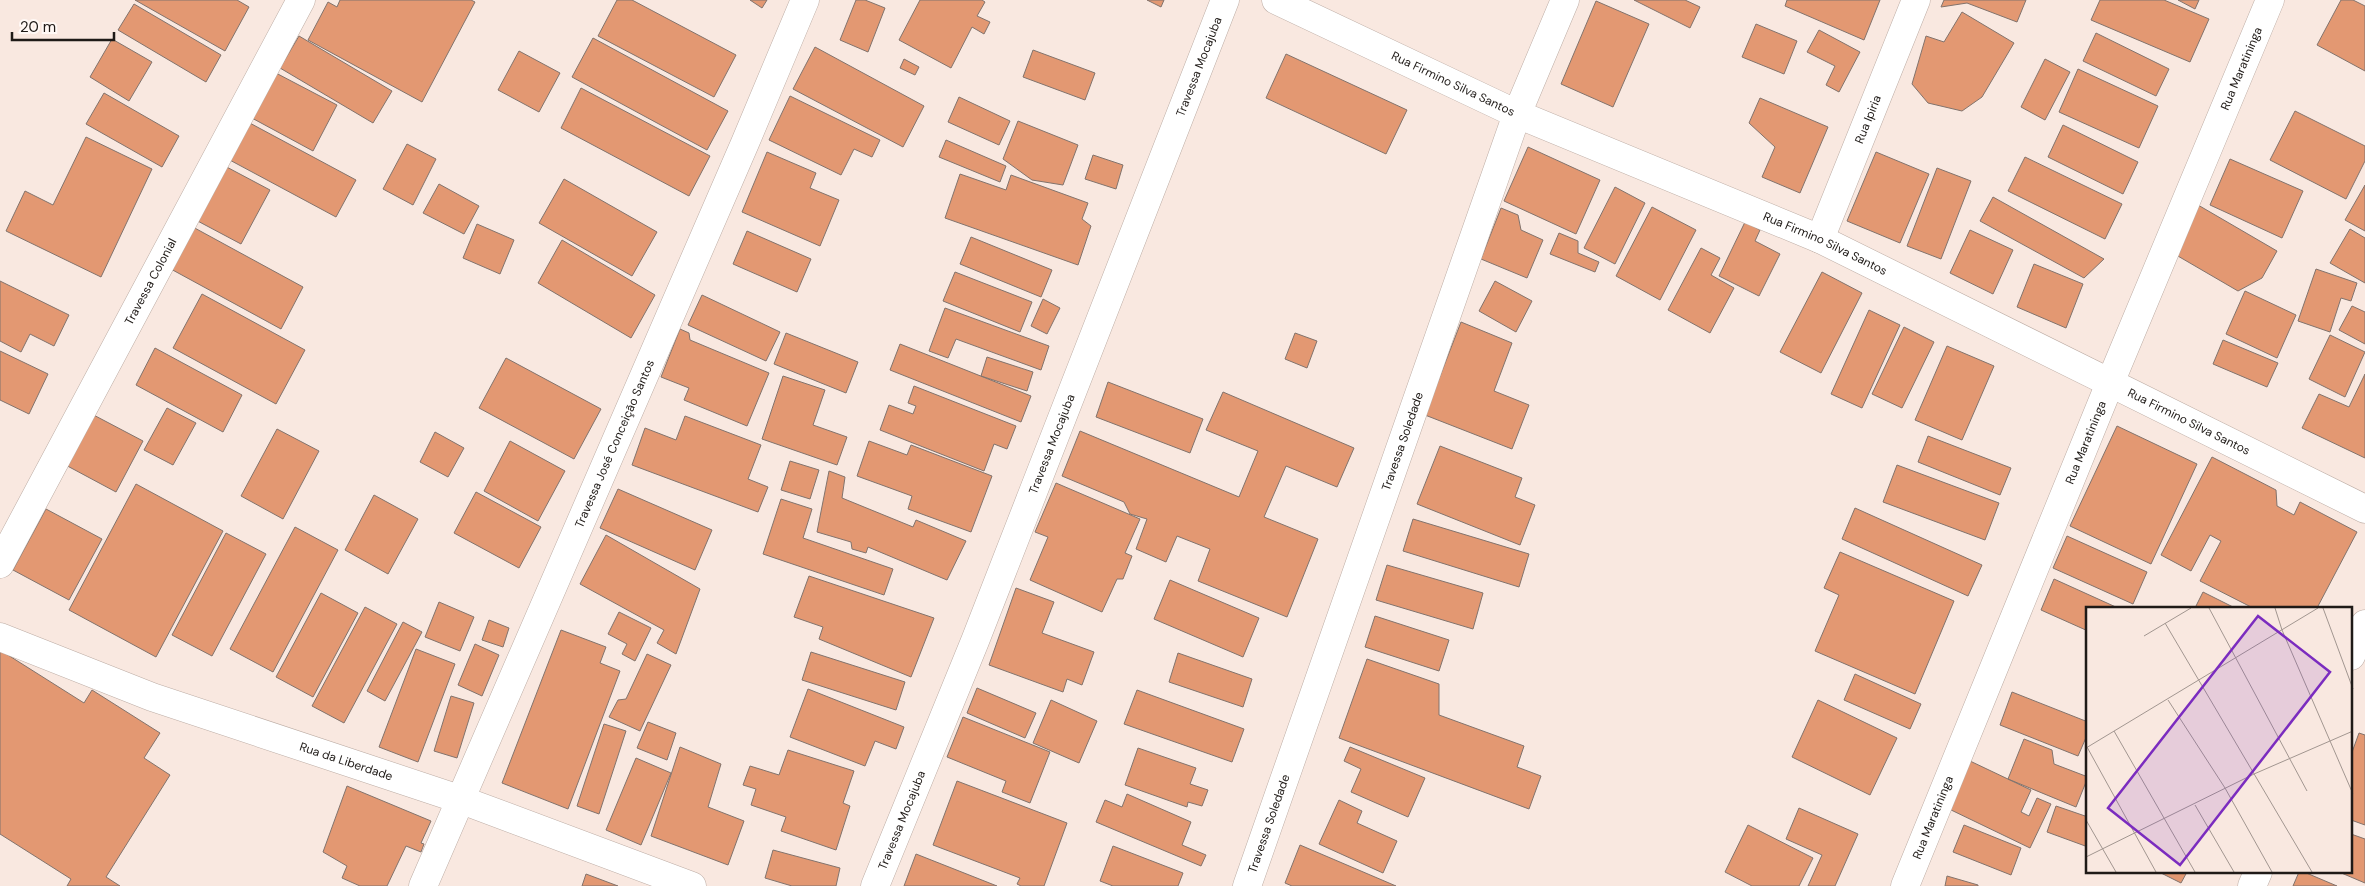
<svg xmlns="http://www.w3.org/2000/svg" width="2365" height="886" font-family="'DM Sans',sans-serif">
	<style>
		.building { fill: #e39872; stroke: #82736c }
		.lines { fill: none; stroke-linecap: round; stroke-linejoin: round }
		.minor-casing { stroke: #bdada5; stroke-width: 29 }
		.tertiary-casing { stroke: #bdada5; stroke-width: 29 }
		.minor { stroke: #fff; stroke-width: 28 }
		.tertiary { stroke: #fff; stroke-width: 28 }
		.labels { text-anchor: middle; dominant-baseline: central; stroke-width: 5; stroke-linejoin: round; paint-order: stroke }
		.street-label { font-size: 12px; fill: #1f1a17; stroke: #fff8f5 }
		.inset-road { fill: none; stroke: #a29690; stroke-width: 1 }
		.view { fill: #7b2cbf; fill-opacity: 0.15; stroke: #7b2cbf; stroke-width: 2.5 }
		.inset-edge { fill: none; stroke: #1f1a17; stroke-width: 2.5 }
	</style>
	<rect width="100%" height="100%" fill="#f9e8e0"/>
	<path class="building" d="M135,0h102l12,7 -24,44z
		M340,0h131l4,2 -53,100 -114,-62 20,-38 9,5z
		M617,0h15l104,55 -22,42 -116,-61z
		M750,0h17l-5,8z
		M856,0h9l20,8 -17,44 -28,-12z
		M920,0h62l3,2 -8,14 13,6 -6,12 -12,-7 -21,41 -52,-28z
		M1147,0h17l-3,7z
		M1634,0h51l15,7 -10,21z
		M1787,0h93l-16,40 -79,-34z
		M1944,0h82l-9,22 -50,-19 -26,4z
		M2100,0h64l45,19 -19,43 -99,-42z
		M2178,0h21l-4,9z
		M2341,0h12l12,6v65l-48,-26z
		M1596,1l53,23 -36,83 -52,-23z
		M134,4l87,51 -15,27 -88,-52z
		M1962,12l52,31 -32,54 -20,14 -34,-8 -16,-19 14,-48 18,6z
		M1756,24l41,17 -13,33 -42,-17z
		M1819,30l41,22 -21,40 -13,-7 9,-19 -28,-14z
		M2096,33l73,36 -13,27 -73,-35z
		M299,36l93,55 -19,32 -93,-55z
		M593,38l135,73 -21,39 -135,-73z
		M112,39l40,23 -23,39 -39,-24z
		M815,47l109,59 -21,41 -110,-58z
		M1033,50l62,23 -10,27 -62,-23z
		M519,51l41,22 -21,39 -41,-22z
		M1286,54l121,56 -21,44 -120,-56z
		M904,59l15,8 -4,8 -15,-7z
		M2045,59l25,13 -25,48 -24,-13z
		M2078,69l80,37 -19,42 -80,-36z
		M274,72l63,33 -24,46 -63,-34z
		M581,88l129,68 -21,40 -128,-68z
		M104,93l75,43 -17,31 -76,-43z
		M790,96l90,44 -8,17 -18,-8 -13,26 -72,-35z
		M959,97l51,24 -11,24 -51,-23z
		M1760,98l68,29 -28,66 -38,-16 13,-30 -26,-24z
		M2295,111l70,35v15l-19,38 -76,-39z
		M246,121l110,59 -20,37 -110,-59z
		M1018,121l60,24 -15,40 -31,-5 -29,-21z
		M2063,125l75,37 -15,32 -75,-37z
		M86,137l66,32 -51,108 -95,-46 19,-40 28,14z
		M946,140l60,26 -6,16 -61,-25z
		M407,144l29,15 -23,46 -30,-16z
		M1528,147l72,33 -24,54 -72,-33z
		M767,152l49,21 -6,15 29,12 -19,46 -78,-34z
		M1876,152l53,22 -29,69 -53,-22z
		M1093,155l30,10 -7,24 -31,-10z
		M2025,157l97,47 -17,35 -97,-48z
		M2230,159l73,32 -21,47 -72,-33z
		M221,164l49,26 -29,54 -49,-26z
		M1937,168l34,13 -30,78 -34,-13z
		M960,174l46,16 5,-15 77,28 -6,16 9,7 -13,39 -133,-47z
		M564,179l93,53 -25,44 -93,-53z
		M439,184l40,22 -15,28 -41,-21z
		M2365,185v46l-20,-11z
		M1615,187l30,16 -30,61 -31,-16z
		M1993,197l111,62 -20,19 -104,-57z
		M2198,205l79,46 -15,27 -24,13 -67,-39z
		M1652,207l44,23 -36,70 -44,-24z
		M1501,208l17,7 3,15 22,10 -16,38 -46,-19z
		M1745,222l15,8 -5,11 25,13 -21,42 -40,-20z
		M477,224l37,16 -14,34 -37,-16z
		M191,226l112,61 -22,42 -112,-61z
		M2350,229l15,9v45l-35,-20z
		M1970,230l43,20 -20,44 -43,-21z
		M747,231l64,28 -14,33 -64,-28z
		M1559,233l19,8v12l21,9 -4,10 -45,-18z
		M971,237l81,33 -11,27 -81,-33z
		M562,240l93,55 -24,43 -93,-55z
		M1701,248l19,10 -9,17 23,13 -24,45 -42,-23z
		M2034,264l49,20 -17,44 -49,-21z
		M2316,269l41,14 -6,18 -10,-3 -11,34 -32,-11z
		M955,272l77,30 -12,30 -77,-31z
		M1822,272l40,21 -41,80 -41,-21z
		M0,281l69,34 -15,31 -24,-12 -9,18 -21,-11z
		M1495,281l37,20 -16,31 -37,-21z
		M2245,291l51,24 -19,43 -51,-24z
		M202,294l103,56 -29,54 -103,-56z
		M702,295l78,37 -14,29 -78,-36z
		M1043,299l17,9 -13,26 -16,-8z
		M2352,306l13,6v32l-26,-14z
		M945,308l104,38 -8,24 -85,-31 -8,19 -19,-7z
		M1869,310l31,15 -38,83 -31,-14z
		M1461,322l51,21 -18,48 35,14 -17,44 -87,-34z
		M1904,327l30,15 -32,66 -30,-14z
		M680,329l9,4 1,7 79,33 -22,53 -63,-26 5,-12 -28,-11z
		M786,333l72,29 -12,31 -72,-29z
		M1295,333l22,8 -10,27 -22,-9z
		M2330,335l35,17 -20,45 -36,-18z
		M2223,340l55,23 -11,24 -54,-23z
		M900,344l131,52 -10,26 -131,-52z
		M1947,346l47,20 -32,74 -47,-20z
		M155,348l87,47 -19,37 -87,-47z
		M0,351l48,23 -19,40 -29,-14z
		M987,357l46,15 -6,19 -46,-15z
		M506,358l95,51 -27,50 -95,-51z
		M2365,374v84l-63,-30 17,-34 30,13z
		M783,376l42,14 -12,35 34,12 -10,28 -75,-26z
		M1108,382l95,37 -13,34 -94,-36z
		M914,386l102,40 -9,23 -13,-5 -10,27 -104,-41 9,-25 24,9 3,-8 -8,-3z
		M1223,392l131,56 -17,39 -51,-21 -22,51 54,22 -31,78 -89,-36 12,-32 -33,-13 -11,26 -30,-13 11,-30 -17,-5 -6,-12 -62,-26 18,-45 159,66 19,-46 -52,-21z
		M167,408l29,15 -23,42 -29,-15z
		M86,411l57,30 -27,51 -56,-30z
		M685,416l76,29 -13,34 20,8 -10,25 -126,-47 13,-37 31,12z
		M2117,426l80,38 -46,100 -81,-38z
		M277,429l42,22 -36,68 -42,-23z
		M435,432l29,16 -16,29 -28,-15z
		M1928,436l83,32 -11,27 -82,-33z
		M510,441l55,30 -27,50 -54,-30z
		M869,441l38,14 4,-10 81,31 -21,56 -63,-23 4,-13 -55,-20z
		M1440,446l82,32 -7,19 20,8 -15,40 -103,-41z
		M2212,457l64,33 1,16 17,9 6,-13 57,30 -40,76h-64l-53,-27 21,-40 -11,-6 -19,36 -30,-16z
		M790,461l29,9 -9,29 -29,-9z
		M1897,465l102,38 -14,37 -102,-38z
		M829,471l16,6 -3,21 71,29 3,-7 50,21 -19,39 -79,-33 -2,6 -14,-4 -1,-7 -34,-10z
		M1056,483l84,36 -15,34 7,3 -9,23h-6l-15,33 -72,-32 18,-43 -13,-5z
		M136,484l87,47 -67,126 -87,-47z
		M618,489l94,41 -17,40 -95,-42z
		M476,492l65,35 -22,41 -65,-35z
		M374,495l44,24 -30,55 -43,-24z
		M781,499l31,10 -9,29 90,31 -9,26 -121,-41z
		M1855,508l127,57 -14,31 -126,-57z
		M46,509l56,30 -33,61 -56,-30z
		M1413,519l116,35 -10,33 -116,-36z
		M295,527l43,23 -65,122 -43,-23z
		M226,533l40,21 -54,102 -40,-21z
		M606,535l94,54 -24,65 -19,-11 7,-13 -84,-46z
		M2067,536l80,36 -14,32 -80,-36z
		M1840,552l114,49 -39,93 -100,-43 24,-56 -15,-7z
		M1387,565l96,28 -10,36 -97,-29z
		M809,576l125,42 -23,59 -92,-38 4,-12 -29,-10z
		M2054,579l64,29h-30v23l-47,-21z
		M1170,580l89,38 -16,39 -89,-38z
		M1016,588l38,14 -12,31 52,19 -12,33 -15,-6 -4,13 -74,-27z
		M2203,592l32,16h-40z
		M321,593l37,20 -45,84 -37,-20z
		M439,602l35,15 -14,34 -35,-14z
		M365,607l32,17 -53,99 -32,-17z
		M619,612l32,16 -16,33 -13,-7 5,-10 -19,-10z
		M1375,616l74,24 -10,31 -74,-24z
		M489,620l20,8 -6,19 -21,-7z
		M403,622l19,10 -37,69 -18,-10z
		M561,630l45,17 -6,16 20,8 -52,138 -66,-26z
		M475,644l24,11 -17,41 -24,-11z
		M416,649l39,15 -37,98 -39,-15z
		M0,650l84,53 8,-13 68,43 -16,25 26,17 -64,102 14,9h-53l4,-7 -71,-45z
		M811,652l94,30 -9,28 -94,-30z
		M1178,653l74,26 -9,28 -74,-25z
		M647,654l24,11 -31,66 -31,-14 9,-17 8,-1z
		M1367,659l72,25v31l85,31 -7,21 24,9 -12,33 -190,-71z
		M1855,674l66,30 -11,25 -66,-29z
		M977,688l59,25 -11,25 -58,-25z
		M808,689l96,38 -8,22 -21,-8 -10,25 -75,-29z
		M1137,690l107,39 -12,33 -108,-38z
		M2012,692l76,30v11l-10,23 -78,-31z
		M451,696l23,7 -17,55 -23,-7z
		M1051,700l46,21 -18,42 -46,-20z
		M1818,700l79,38 -27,57 -78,-38z
		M963,717l87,35 -20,51 -28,-11 4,-11 -59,-24z
		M648,722l28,11 -9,27 -30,-12z
		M604,724l22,7 -27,83 -22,-8z
		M2359,733l6,2v90l-14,-5v-65z
		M2024,739l28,11 2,14 34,13 -12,30 -68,-28z
		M680,747l41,17 -13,43 36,14 -16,44 -77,-29z
		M1350,747l75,31 -17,39 -57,-25 10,-23 -17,-8z
		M1138,748l58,20 -6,16 18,6 -6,16 -14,-4 -1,5 -62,-22z
		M788,750l66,21 -11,32 7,3 -14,44 -55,-19 5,-14 -35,-12 5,-16 -13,-4 7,-19 29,9z
		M636,758l35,15 -30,72 -35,-15z
		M1970,761l61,29 -10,22 8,4 8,-18 14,6 -21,44 -83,-40z
		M957,781l110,42 -23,63h-23l-4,-2 3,-6 -87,-33z
		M347,786l84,35 -10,22 3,1 -3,8 -15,-6 -19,40h-27l-18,-8 5,-12 -24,-14z
		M1127,794l64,28 -9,23 24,10 -5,11 -105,-44 9,-22 17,7z
		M1339,800l23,11 -5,12 40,18 -14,32 -64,-29z
		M2056,806l32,11v30l-41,-15z
		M1799,808l59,26 -23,52h-27l14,-31 -36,-16z
		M1748,825l65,33 -14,28h-47l-27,-14z
		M1964,825l57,23 -10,27 -58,-23z
		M2351,834l14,5v44l-26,-11h12z
		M1300,845l96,41h-104l-7,-3z
		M1113,846l70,27 -5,13h-65l-13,-5z
		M773,850l67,18 -4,18h-44l-27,-8z
		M916,854l81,32h-93z
		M2159,872h28l-6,11z
		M2299,872h5l33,14h-44z
		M586,874l32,12h-36z
		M1947,876l31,9v1h-33z"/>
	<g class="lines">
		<g class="minor-casing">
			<g id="minor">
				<path id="s1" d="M1820,239l96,-239"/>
				<path id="s2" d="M0,564l301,-564"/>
				<path d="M2351,656l14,-32"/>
				<path id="s3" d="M423,886l322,-743 60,-143"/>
				<path id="s4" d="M1247,886l270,-772 48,-114"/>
				<path id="s5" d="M1905,886l205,-503 160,-383"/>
				<path d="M2252,886l6,-14"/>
			</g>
		</g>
		<g class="tertiary-casing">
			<g id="tertiary">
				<path id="s6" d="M1276,0l241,114 303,125 545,270"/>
				<path id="s7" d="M0,637l152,60 307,102 233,87"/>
				<path id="s8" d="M875,886l100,-245 250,-641"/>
			</g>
		</g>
		<use href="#minor" class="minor"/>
		<use href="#tertiary" class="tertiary"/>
	</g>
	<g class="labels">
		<g class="street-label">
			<text stroke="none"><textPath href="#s8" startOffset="881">Travessa Mocajuba</textPath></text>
			<text stroke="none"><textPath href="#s5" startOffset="884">Rua Maratininga</textPath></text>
			<text stroke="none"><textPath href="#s6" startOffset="196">Rua Firmino Silva Santos</textPath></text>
			<text stroke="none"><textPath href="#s1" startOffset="129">Rua Ipiria</textPath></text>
			<text stroke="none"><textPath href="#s6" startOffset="601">Rua Firmino Silva Santos</textPath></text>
			<text stroke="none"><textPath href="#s2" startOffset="320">Travessa Colonial</textPath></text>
			<text stroke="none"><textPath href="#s6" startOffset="1006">Rua Firmino Silva Santos</textPath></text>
			<text stroke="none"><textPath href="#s4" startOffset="471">Travessa Soledade</textPath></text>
			<text stroke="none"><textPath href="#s5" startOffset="479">Rua Maratininga</textPath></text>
			<text stroke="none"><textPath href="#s3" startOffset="482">Travessa José Conceição Santos</textPath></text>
			<text stroke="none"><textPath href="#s8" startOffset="476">Travessa Mocajuba</textPath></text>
			<text stroke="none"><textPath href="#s7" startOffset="368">Rua da Liberdade</textPath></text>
			<text stroke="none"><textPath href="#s5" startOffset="74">Rua Maratininga</textPath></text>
			<text stroke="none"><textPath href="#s8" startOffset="71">Travessa Mocajuba</textPath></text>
			<text stroke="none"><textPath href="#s4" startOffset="66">Travessa Soledade</textPath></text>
		</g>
	</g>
	<g transform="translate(2086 607)">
		<rect width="266" height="266" fill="#f9e8e0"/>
		<path class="inset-road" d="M123,1l98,183M189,1l7,22 71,164M237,1l30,81M79,16l147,249M58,29l47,-28M82,93l57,88 47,84M28,124l81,141M1,140l69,125M0,141l232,-140M109,198l39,67M0,213l30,52M0,250l168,-83 99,-43"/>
		<path class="view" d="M172,9l72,56 -150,193 -72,-57z"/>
		<rect width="266" height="266" class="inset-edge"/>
	</g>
	<path d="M12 32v8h102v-8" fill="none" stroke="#1f1a17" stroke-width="2.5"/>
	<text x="20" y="32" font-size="15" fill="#1f1a17" stroke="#fff8f5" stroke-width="4" paint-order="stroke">20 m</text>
</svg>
